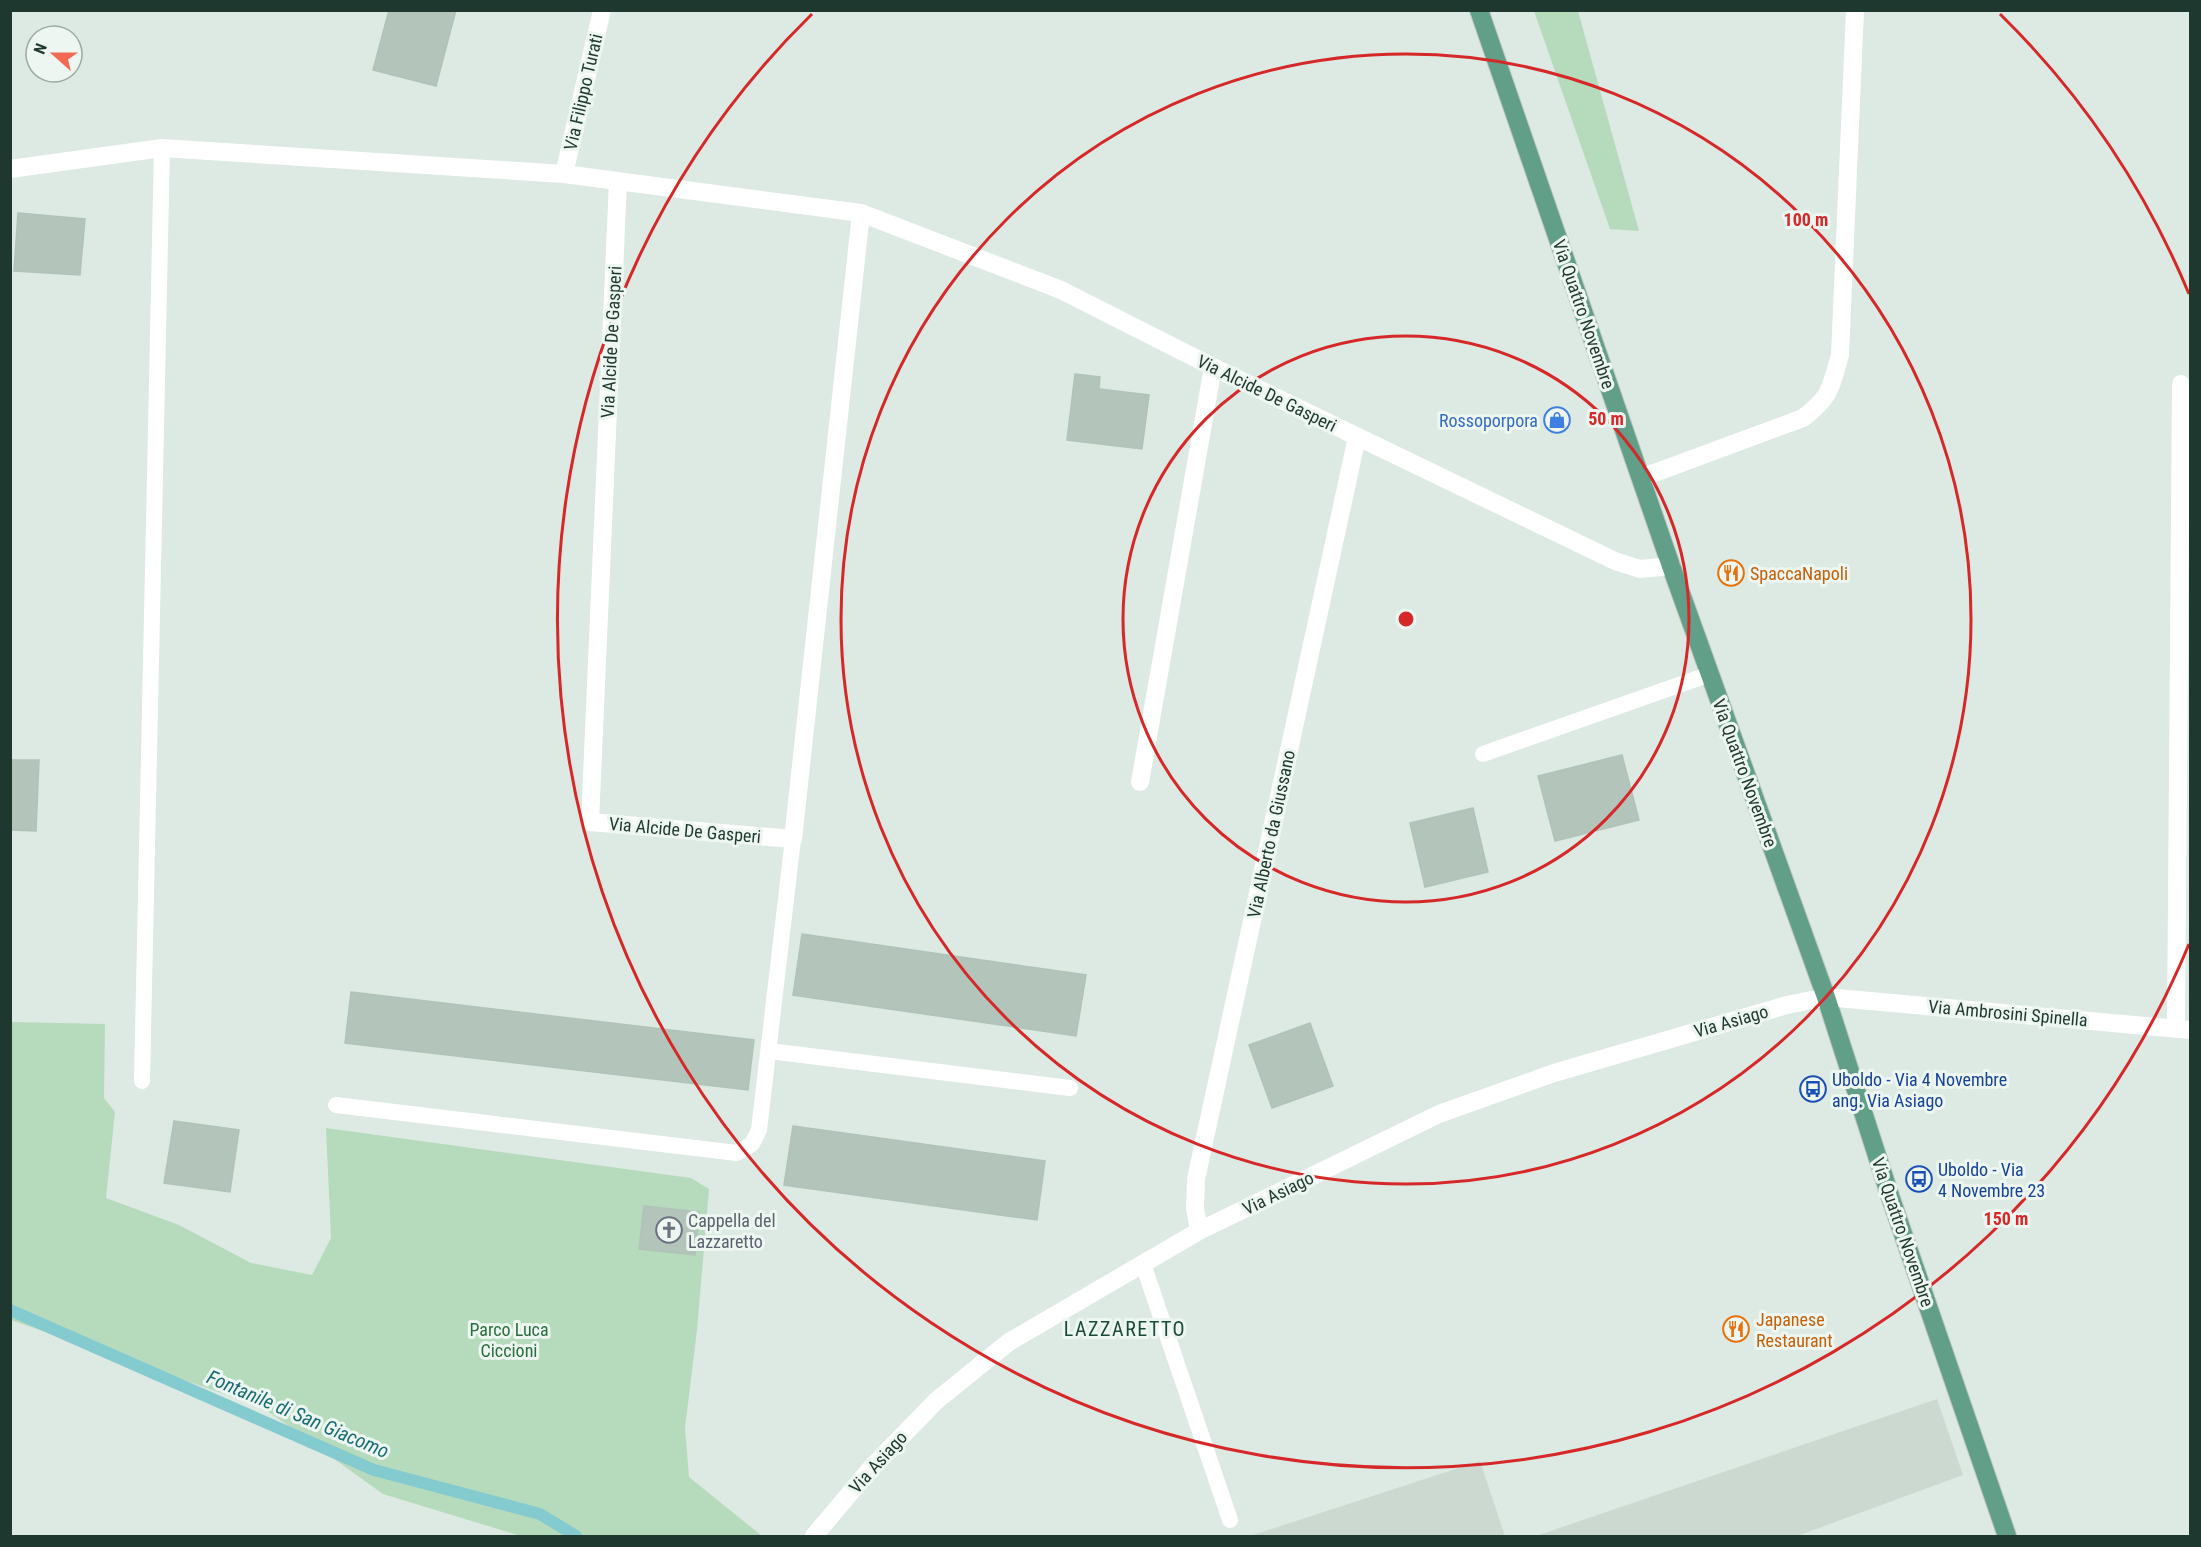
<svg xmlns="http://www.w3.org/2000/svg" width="2201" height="1547" font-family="'Roboto Condensed',sans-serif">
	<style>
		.built { fill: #ccd9d1 }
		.green { fill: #b6dbbc }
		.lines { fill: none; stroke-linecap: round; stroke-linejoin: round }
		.stream { stroke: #84cbcf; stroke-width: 12 }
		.building { fill: #b3c4bb; stroke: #b0c3b9; stroke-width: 1.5 }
		.primary-casing { stroke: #bcc3c1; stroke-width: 20 }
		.service { stroke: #fff; stroke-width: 16 }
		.minor { stroke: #fff; stroke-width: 18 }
		.primary { stroke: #619f89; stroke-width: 18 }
		.ring { fill: none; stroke: #d62828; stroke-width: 3 }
		.labels { text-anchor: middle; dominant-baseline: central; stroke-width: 6; stroke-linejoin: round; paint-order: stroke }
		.street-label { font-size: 18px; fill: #1f382f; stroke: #edf6f1 }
		.shop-label { font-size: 18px; fill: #366cbe; stroke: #edf6f1; text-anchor: end }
		.food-label { font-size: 18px; fill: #c56008; stroke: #edf6f1; text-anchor: start }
		.transit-label { font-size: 18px; fill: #164399; stroke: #edf6f1; text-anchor: start }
		.worship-label { font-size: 18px; fill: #5b616d; stroke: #edf6f1; text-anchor: start }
		.park-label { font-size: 18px; fill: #2a6f3e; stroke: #edf6f1 }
		.neighbourhood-label { font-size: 20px; letter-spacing: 1.5px; fill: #1b4a3a; stroke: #edf6f1 }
		.water-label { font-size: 20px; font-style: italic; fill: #1a6d73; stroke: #edf6f1 }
		.centre { fill: #d62828; stroke: #edf6f1; stroke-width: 3 }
		.ring-label { font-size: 18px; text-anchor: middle; font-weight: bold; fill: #d62828; stroke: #edf6f1; stroke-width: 6; stroke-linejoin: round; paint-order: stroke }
	</style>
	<rect width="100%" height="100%" fill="#dde9e3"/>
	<path class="built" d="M1937,1399l26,76 -166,61h-261z
		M1480,1461l25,75h-255z"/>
	<path class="green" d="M1534,11h44l61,220 -29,-2z
		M11,1022l94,2 -1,74 11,14 -9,86 73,27 72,38 61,12 19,-37 -5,-110 365,50 18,11 -12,141 -12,98 4,49 73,59h-241l-138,-42 -121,-87 -251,-87z"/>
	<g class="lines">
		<path class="stream" d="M10,1310l364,160 166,44 36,22"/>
	</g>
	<path class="building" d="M389,10h67l-20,76 -63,-16z
		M18,213l67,6 -5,56 -66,-4z
		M1075,374l25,3 -1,12 50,6 -7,54 -75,-9z
		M1622,755l17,65 -84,21 -17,-65z
		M10,760h29l-3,71 -26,-1z
		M1473,808l15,64 -63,15 -15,-64z
		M802,934l284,41 -10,61 -283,-41z
		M351,992l403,48 -6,50 -403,-47z
		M1310,1023l23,63 -61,22 -23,-63z
		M174,1121l65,9 -9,62 -66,-9z
		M793,1126l252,35 -8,59 -253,-35z
		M644,1206l55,6 -4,43 -56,-6z"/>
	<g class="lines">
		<g class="primary-casing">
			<path id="primary" d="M1479,10l192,556 155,431 64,199 117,340"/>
		</g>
		<path class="service" d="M1483,754l227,-80
			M769,1051l301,37
			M142,1081l20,-933
			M336,1105l401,48 15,-9 7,-14 34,-291
			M1143,1264l87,256"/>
		<path class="minor" d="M10,169l152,-21 402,26 297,39 200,77 152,77 402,194 25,8 31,-3
			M564,174l38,-164
			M618,181l-28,641 203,17 68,-626
			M1641,478l162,-60c28,-21 28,-31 37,-63l15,-345
			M1140,782l73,-415
			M2176,1028l5,-644
			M1199,1231l-4,-23 1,-29 161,-742
			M814,1536l58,-69 64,-66 73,-59 190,-111 240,-117 115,-41 233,-68 39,-8 364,33"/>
		<use href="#primary" class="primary"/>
	</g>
	<g class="ring">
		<circle cx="1406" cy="619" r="283"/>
		<circle cx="1406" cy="619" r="565"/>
		<path d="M2189 944A848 848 0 1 1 812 14M2000 14A848 848 0 0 1 2189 294"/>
	</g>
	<defs>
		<g id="shop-ring" transform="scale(1.35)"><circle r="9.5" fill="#edf6f1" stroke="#3f7fe0" stroke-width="1.5"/><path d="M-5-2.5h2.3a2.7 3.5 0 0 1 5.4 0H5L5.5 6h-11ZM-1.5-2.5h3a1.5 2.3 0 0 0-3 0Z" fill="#3f7fe0"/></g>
		<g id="restaurant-ring" transform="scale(1.35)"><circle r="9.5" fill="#edf6f1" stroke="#e8710a" stroke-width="1.5"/><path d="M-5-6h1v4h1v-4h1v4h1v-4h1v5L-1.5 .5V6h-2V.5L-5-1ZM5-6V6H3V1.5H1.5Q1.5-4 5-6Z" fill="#e8710a"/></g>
		<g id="bus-ring" transform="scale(1.35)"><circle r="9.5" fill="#edf6f1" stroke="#1a4fb4" stroke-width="1.5"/><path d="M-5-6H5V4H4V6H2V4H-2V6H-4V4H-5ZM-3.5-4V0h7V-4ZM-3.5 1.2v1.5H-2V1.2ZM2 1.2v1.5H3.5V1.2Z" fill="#1a4fb4"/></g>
		<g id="church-ring" transform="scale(1.35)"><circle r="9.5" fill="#edf6f1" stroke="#6b7280" stroke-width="1.5"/><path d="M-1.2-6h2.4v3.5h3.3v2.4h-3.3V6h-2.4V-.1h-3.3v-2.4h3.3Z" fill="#6b7280"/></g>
	</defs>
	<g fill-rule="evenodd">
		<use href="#shop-ring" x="1557" y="420"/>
		<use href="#restaurant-ring" x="1731" y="573"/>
		<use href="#bus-ring" x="1813" y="1089"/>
		<use href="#bus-ring" x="1919" y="1179"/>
		<use href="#church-ring" x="669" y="1230"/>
		<use href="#restaurant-ring" x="1736" y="1329"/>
	</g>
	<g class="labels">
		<g class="street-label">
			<text transform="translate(583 92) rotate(-77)">Via Filippo Turati</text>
			<text transform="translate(1584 314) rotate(71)">Via Quattro Novembre</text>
			<text transform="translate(611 342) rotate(-87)">Via Alcide De Gasperi</text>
			<text transform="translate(1267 393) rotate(26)">Via Alcide De Gasperi</text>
			<text transform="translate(1745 773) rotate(70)">Via Quattro Novembre</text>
			<text transform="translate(685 830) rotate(5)">Via Alcide De Gasperi</text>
			<text transform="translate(1271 834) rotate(-78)">Via Alberto da Giussano</text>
			<text transform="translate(2008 1013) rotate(5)">Via Ambrosini Spinella</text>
			<text transform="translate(1731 1021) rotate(-16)">Via Asiago</text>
			<text transform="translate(1278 1193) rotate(-26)">Via Asiago</text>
			<text transform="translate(1903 1232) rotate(71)">Via Quattro Novembre</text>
			<text transform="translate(878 1462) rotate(-48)">Via Asiago</text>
		</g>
		<g class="shop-label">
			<text x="1538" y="420">Rossoporpora</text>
		</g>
		<g class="food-label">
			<text x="1750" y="573">SpaccaNapoli</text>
			<text x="1756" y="1319">Japanese<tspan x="1756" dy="21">Restaurant</tspan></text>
		</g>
		<g class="transit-label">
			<text x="1832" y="1079">Uboldo - Via 4 Novembre<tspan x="1832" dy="21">ang. Via Asiago</tspan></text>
			<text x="1938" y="1169">Uboldo - Via<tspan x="1938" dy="21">4 Novembre 23</tspan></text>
		</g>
		<g class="worship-label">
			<text x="688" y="1220">Cappella del<tspan x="688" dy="21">Lazzaretto</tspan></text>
		</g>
		<g class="park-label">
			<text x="509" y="1329">Parco Luca<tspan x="509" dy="21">Ciccioni</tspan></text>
		</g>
		<g class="neighbourhood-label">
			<text x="1125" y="1329">LAZZARETTO</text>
		</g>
		<g class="water-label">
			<text transform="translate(298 1414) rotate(23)">Fontanile di San Giacomo</text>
		</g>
	</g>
	<circle cx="1406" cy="619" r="9" class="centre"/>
	<g class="ring-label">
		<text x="1806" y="226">100 m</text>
		<text x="1606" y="425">50 m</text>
		<text x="2006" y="1225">150 m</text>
	</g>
	<rect width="2201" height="1547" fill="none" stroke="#1f382f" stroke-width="24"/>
	<g transform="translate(54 54) rotate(291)"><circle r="28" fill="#edf6f1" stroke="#9baaa3" stroke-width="1.5"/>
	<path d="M0-4.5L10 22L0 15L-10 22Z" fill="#f26a53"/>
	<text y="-9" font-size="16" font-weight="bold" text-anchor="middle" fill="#1f382f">N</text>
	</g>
</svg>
